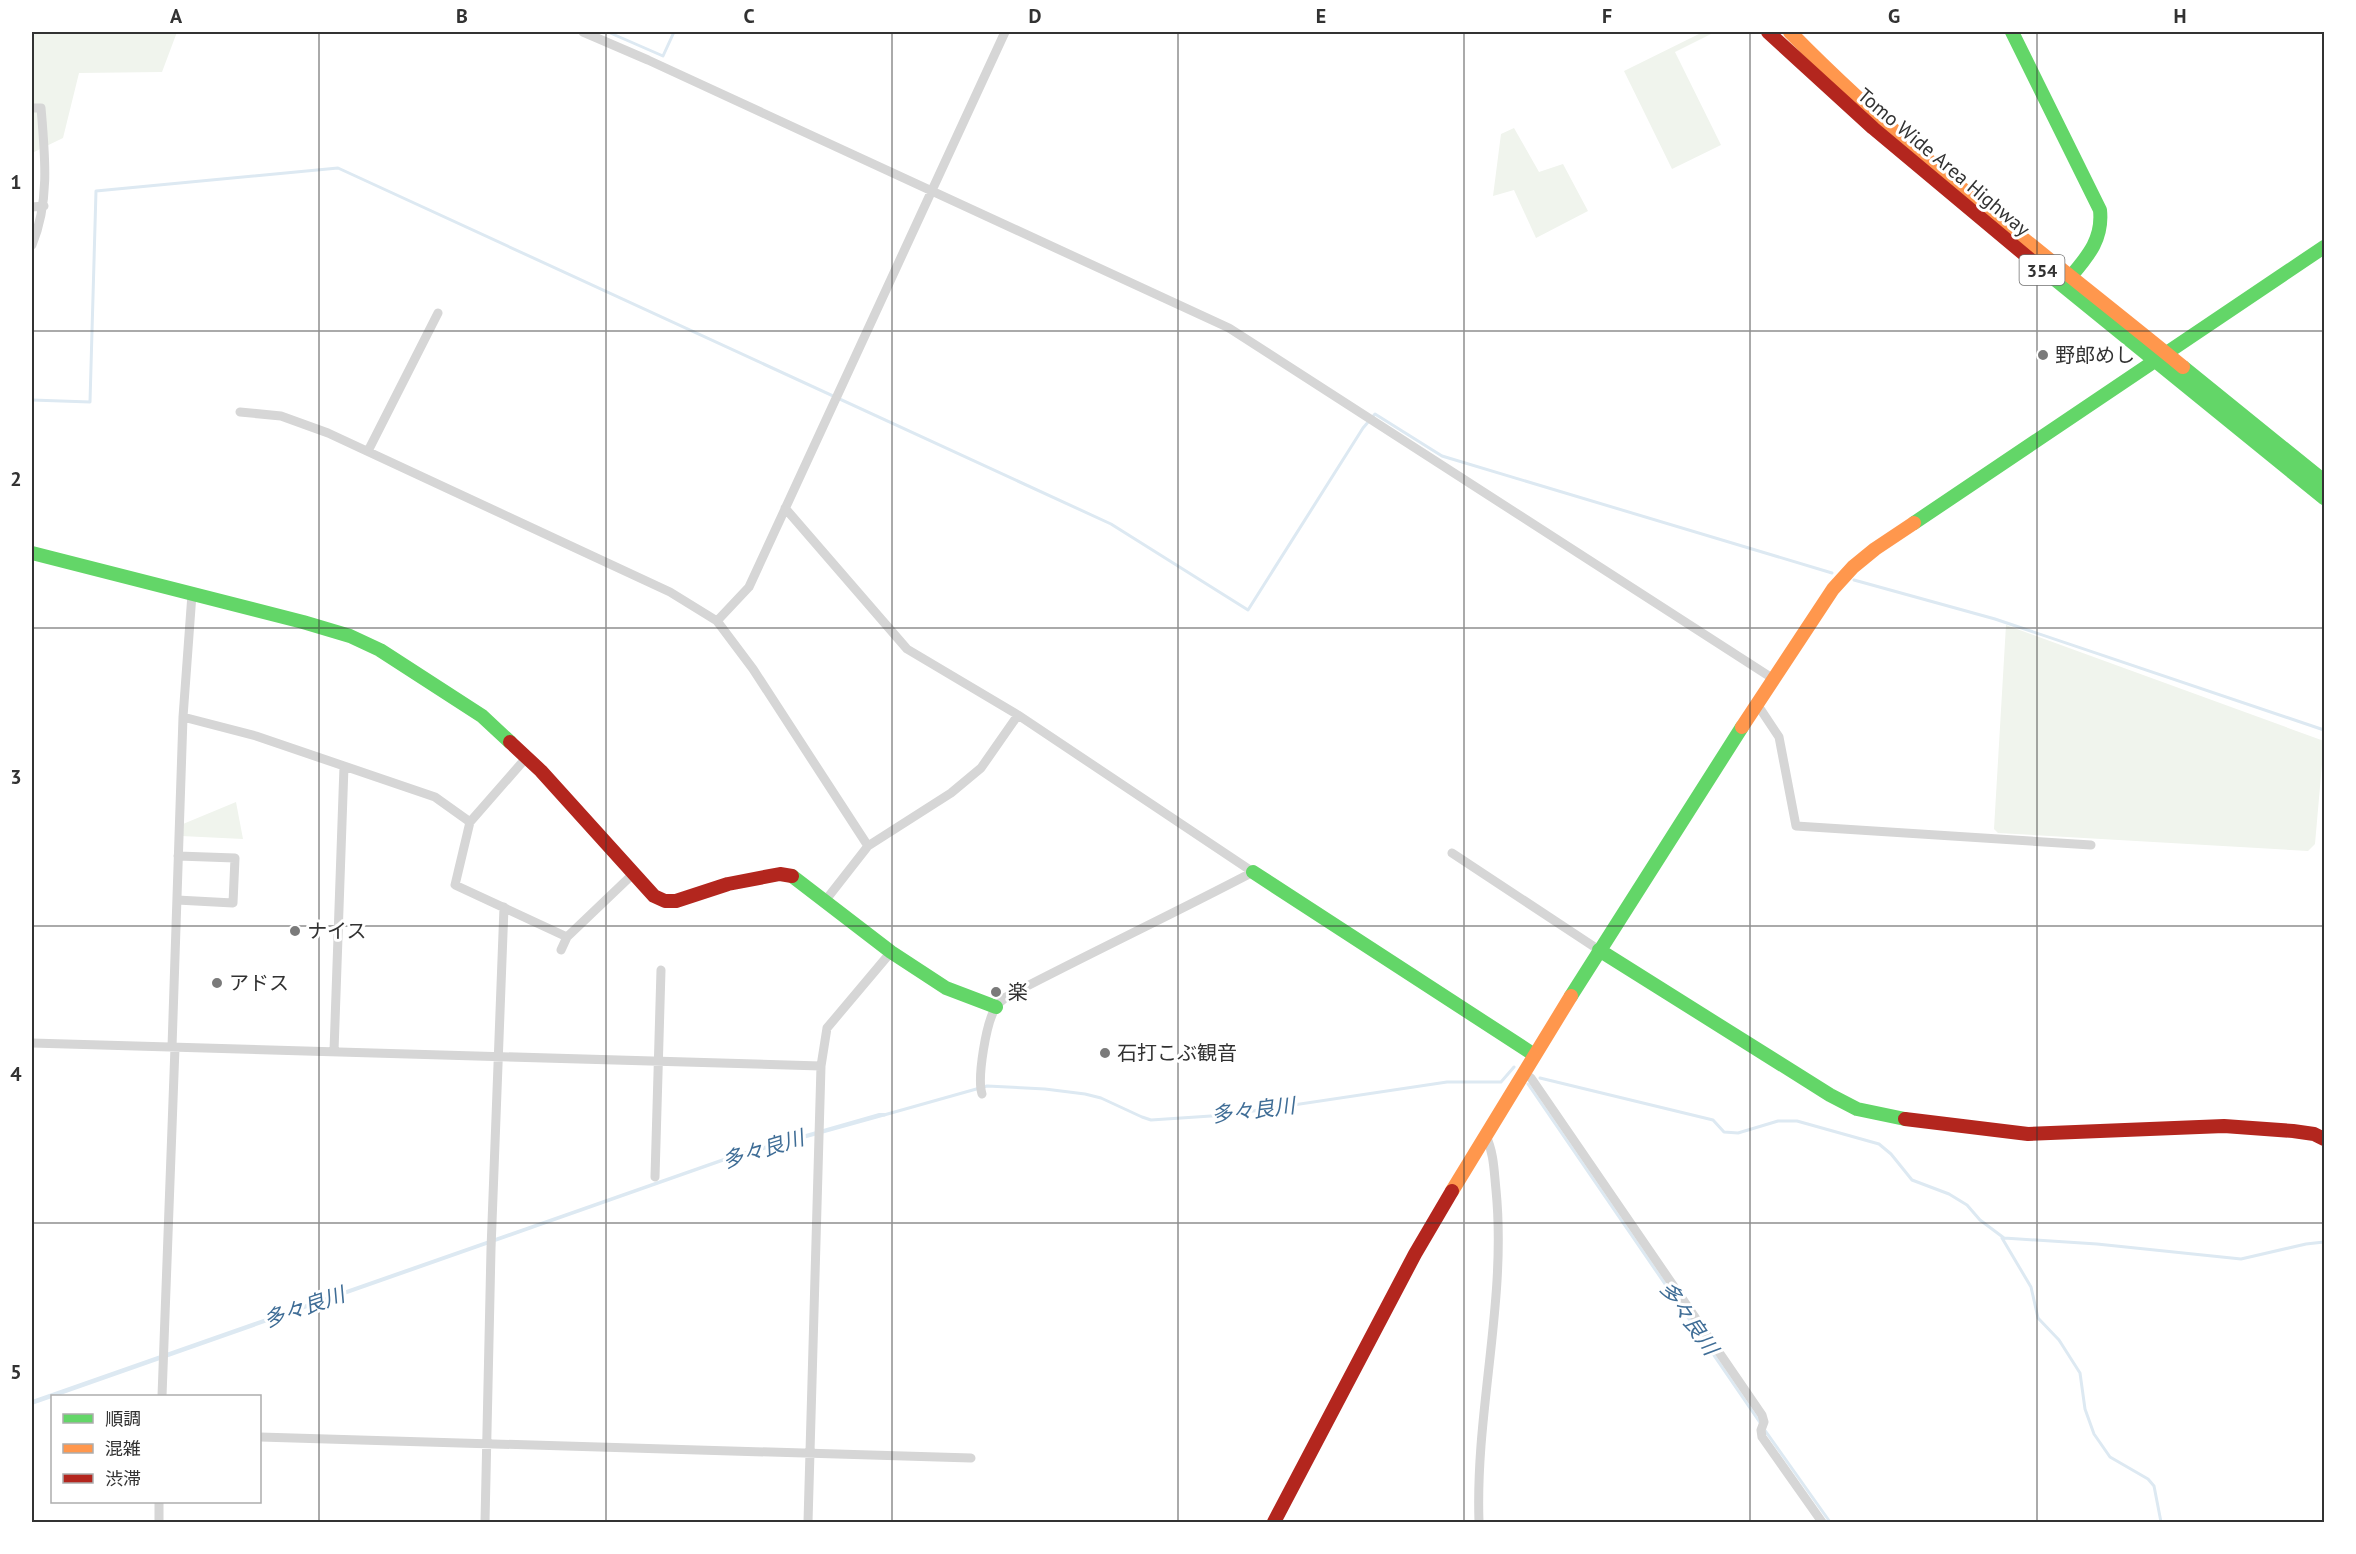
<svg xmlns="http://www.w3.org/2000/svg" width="2356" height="1554" font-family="'PT Sans','Noto Sans JP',sans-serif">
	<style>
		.green { fill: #f0f4ed }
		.water { fill: #dde9f2 }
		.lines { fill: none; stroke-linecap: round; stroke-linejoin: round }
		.stream { stroke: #dde9f2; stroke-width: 3 }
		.street { stroke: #d6d6d6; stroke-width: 9 }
		.fast { stroke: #63d668; stroke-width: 14 }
		.slow { stroke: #ff974d; stroke-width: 14 }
		.jam { stroke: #b3261e; stroke-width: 14 }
		.grid { fill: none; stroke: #323232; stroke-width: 1.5; stroke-opacity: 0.55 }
		.poi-dot { fill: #7a7a7a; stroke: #fff; stroke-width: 2 }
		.labels { text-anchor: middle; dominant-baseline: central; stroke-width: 6; stroke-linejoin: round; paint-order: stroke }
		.shield { fill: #fff; stroke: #707070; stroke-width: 1.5 }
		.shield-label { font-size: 18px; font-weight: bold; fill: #323232 }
		.street-label { font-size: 20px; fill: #323232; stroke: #fff }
		.poi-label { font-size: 20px; fill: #323232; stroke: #fff; text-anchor: start }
		.water-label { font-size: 21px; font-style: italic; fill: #3f6d96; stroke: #fff }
		.neatline { fill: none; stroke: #323232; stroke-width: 2 }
		.grid-label { font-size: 20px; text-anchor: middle; font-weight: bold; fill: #323232 }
	</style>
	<rect width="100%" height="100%" fill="#fff"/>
	<path class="green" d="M32,32h145l-15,40 -83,1 -16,65 -31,15z
		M1703,32h12l-40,20 46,93 -49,24 -48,-98z
		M1514,128l25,44 24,-8 25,47 -52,27 -22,-48 -21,6 8,-62z
		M2006,625l318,116 -9,103 -7,7 -310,-18 -4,-4z
		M236,802l7,37 -62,-3 2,-12z"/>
	<path class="water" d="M879,1113h7v3l-158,44 -696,245v-5l700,-245z"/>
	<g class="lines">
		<path class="stream" d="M608,32l55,24 11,-24
			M32,400l58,2 6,-211 242,-23 773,356 137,86 115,-182 12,-14 67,42 390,117
			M1854,580l141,39 329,111
			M1540,1078l173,42 11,12 14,1 40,-12h19l82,23 12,10 21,26 37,14 18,11 13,15 24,18 93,6 144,15 65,-15 18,-2
			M1528,1084l233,340
			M884,1115l103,-29 58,3 40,5 16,4 41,19 9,3 75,-5 221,-33h54l13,-15
			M2002,1238l29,49 7,31 21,22 21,33 5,36 9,25 16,23 38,22 6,7 7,36
			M1764,1429l66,93"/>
		<path class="street" d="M583,32l65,28 581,268 543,350
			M32,108h9c4,47 9,94 -9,137
			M32,207l12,-1
			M240,412l41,4 47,17 342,159 47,29 36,48 115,177
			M368,451l70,-138
			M785,508l122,141 111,66 235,157c-82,43 -165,82 -247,125 -3,3 -8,6 -10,10 -10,15 -19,71 -14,87
			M717,621l32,-34 256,-555
			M1755,705l6,5 18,27 17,89 295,19
			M183,717l73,19 179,61 35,25 -15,63 112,52
			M470,822l56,-64
			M1452,853l147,97
			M177,900l56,3 2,-45 -57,-2
			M825,901l43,-55 83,-53 30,-25 37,-53
			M561,950l6,-13 66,-63
			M32,1043l789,23
			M172,1047l11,-330 9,-123
			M334,1051l10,-285
			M1523,1072l8,6 231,337 2,7 -3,8 1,7 60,85
			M655,1177l6,-207
			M162,1396l13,-349
			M260,1437l711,21
			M159,1522v-20
			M485,1522l6,-273 13,-342
			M808,1522l13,-456 6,-38 64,-76
			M1479,1522c-4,-111 28,-221 17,-332 -2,-19 -2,-37 -10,-54"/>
		<path class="fast" d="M2012,32l88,178c3,28 -11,45 -28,65
			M2031,260l293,238
			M2183,367l141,114
			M1914,523l410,-276
			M32,553l271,69 47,14 30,14 102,66 28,26
			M1253,872l280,182
			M792,876l99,76 55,36 50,19
			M1599,950l231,145 27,14 48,10
			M1571,996l171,-269"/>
		<path class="slow" d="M1790,32c120,123 260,226 393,335
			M1742,727l91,-138 20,-22 22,-18 39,-26
			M1452,1191l119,-195"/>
		<path class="jam" d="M1768,32l105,96 158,132
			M510,742l31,29 113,125 11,5h11l52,-17 52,-10 12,2
			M1905,1119l123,15 196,-8 69,5 21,3 10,5
			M1274,1522l141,-268 37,-63"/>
	</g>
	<path class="grid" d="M319,32v1490M606,32v1490M892,32v1490M1178,32v1490M1464,32v1490M1750,32v1490M2037,32v1490M32,331h2292M32,628h2292M32,926h2292M32,1223h2292"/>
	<g class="poi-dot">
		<circle cx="2043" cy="355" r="6"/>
		<circle cx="295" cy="931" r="6"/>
		<circle cx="217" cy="983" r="6"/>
		<circle cx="996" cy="992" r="6"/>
		<circle cx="1105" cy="1053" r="6"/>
	</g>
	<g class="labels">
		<rect class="shield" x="2019.5" y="255" width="45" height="30" rx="4.5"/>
		<g class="shield-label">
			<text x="2042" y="270">354</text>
		</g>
		<g class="street-label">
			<text transform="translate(1944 162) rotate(40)">Tomo Wide Area Highway</text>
		</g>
		<g class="poi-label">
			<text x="2055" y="355">野郎めし</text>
			<text x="307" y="931">ナイス</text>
			<text x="229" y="983">アドス</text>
			<text x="1008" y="992">楽</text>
			<text x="1117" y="1053">石打こぶ観音</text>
		</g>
		<g class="water-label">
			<text transform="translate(1253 1110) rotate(-7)">多々良川</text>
			<text transform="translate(763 1149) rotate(-17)">多々良川</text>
			<text transform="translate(304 1307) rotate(-19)">多々良川</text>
			<text transform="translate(1689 1318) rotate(55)">多々良川</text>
		</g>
	</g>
	<rect width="2356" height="1554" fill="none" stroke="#ffffff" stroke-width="66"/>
	<rect x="51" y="1395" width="210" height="108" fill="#ffffff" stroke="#adadad" stroke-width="1.5"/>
	<rect x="63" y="1414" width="30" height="9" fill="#63d668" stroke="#adadad" stroke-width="1.5"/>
	<text x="105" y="1425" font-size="18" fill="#323232">順調</text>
	<rect x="63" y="1444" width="30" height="9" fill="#ff974d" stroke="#adadad" stroke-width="1.5"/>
	<text x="105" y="1455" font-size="18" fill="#323232">混雑</text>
	<rect x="63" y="1474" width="30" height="9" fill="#b3261e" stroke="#adadad" stroke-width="1.5"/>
	<text x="105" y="1485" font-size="18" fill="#323232">渋滞</text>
	<rect x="33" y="33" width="2290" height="1488" class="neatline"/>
	<g class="grid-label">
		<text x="176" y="23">A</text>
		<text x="462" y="23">B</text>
		<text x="749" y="23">C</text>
		<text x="1035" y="23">D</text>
		<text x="1321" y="23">E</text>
		<text x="1607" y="23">F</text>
		<text x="1894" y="23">G</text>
		<text x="2180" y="23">H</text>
		<text x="16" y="189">1</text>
		<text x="16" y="486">2</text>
		<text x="16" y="784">3</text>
		<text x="16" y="1081">4</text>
		<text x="16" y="1379">5</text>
	</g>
</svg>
